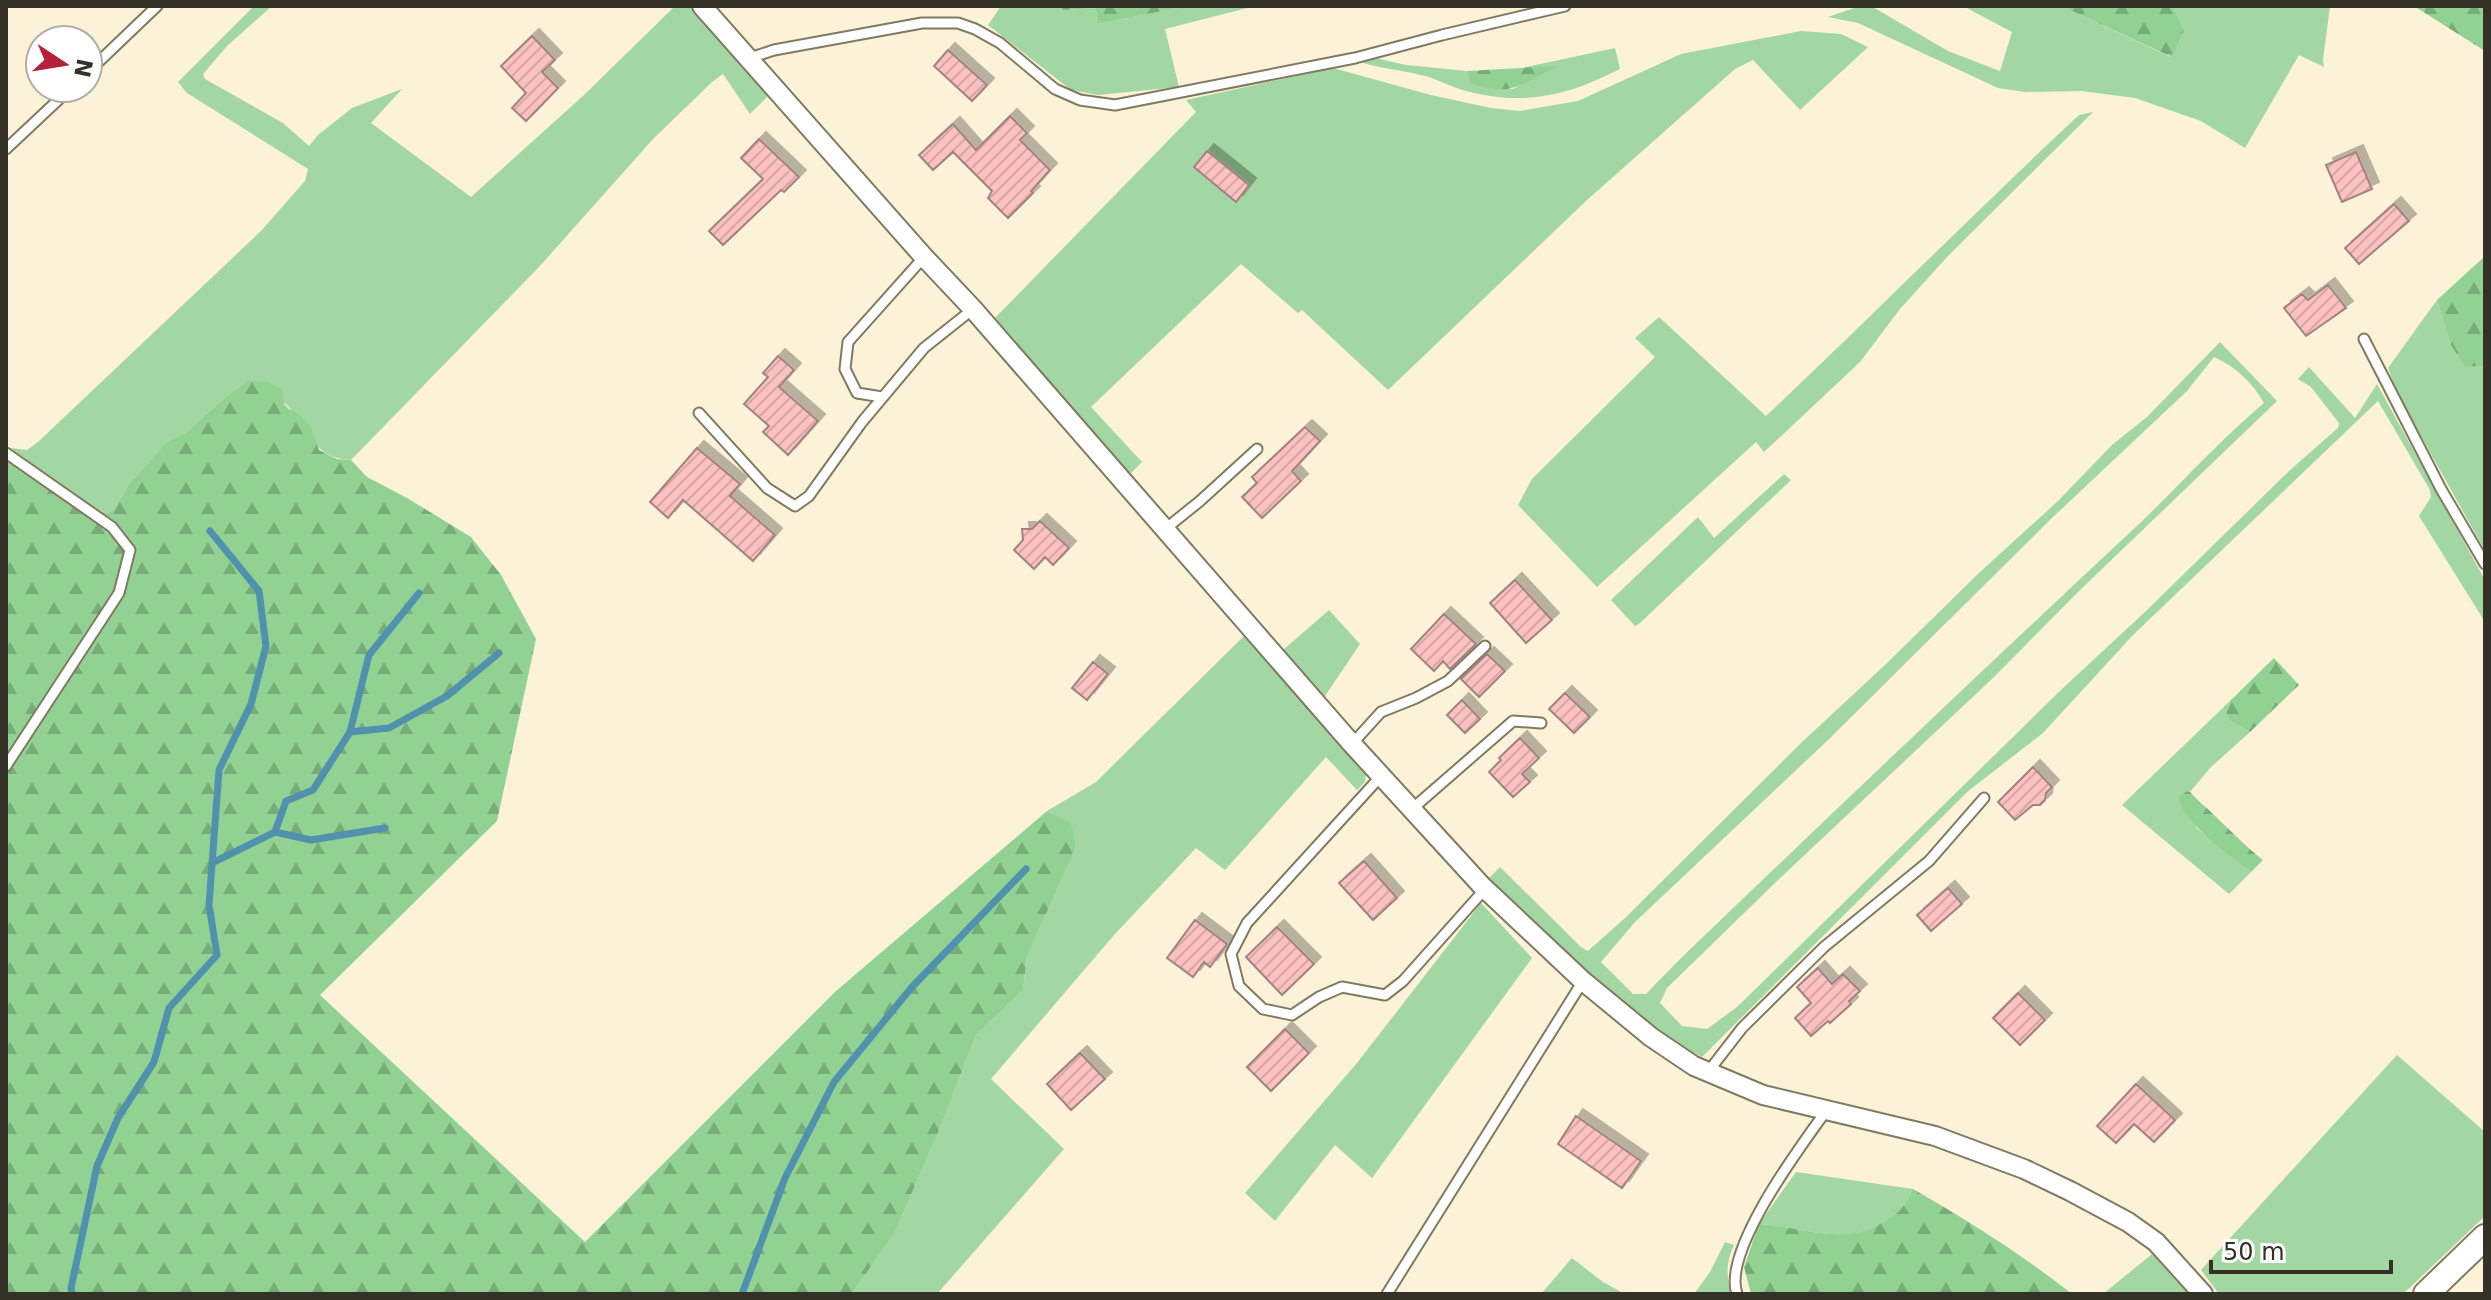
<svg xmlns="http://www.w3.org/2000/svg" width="2491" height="1300" font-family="'DejaVu Sans',sans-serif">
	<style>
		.green { fill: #a2d6a2; fill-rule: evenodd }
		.forest { fill: url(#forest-firs) }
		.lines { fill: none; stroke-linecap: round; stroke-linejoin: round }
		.stream { stroke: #5092ae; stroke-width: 7 }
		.building { fill: url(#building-hatch); stroke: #a08382; stroke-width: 2; filter: url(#shadow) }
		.service-casing { stroke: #817a62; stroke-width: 13 }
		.minor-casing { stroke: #817a62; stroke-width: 22 }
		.tertiary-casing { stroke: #817a62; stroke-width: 28 }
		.service { stroke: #fff; stroke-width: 9 }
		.minor { stroke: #fff; stroke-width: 18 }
		.tertiary { stroke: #fff; stroke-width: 24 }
	</style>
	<defs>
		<pattern id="forest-firs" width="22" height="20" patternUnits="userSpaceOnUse" patternTransform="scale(2)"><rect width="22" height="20" fill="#91d292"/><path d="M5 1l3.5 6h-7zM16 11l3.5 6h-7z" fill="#77ab77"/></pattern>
		<pattern id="building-hatch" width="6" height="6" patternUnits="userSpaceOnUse" patternTransform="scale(2)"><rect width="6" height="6" fill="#fbc1c0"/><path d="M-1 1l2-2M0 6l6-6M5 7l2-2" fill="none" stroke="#d8a6a5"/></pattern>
		<filter id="shadow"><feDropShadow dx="7" dy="-7" stdDeviation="0" flood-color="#0004"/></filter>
	</defs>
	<rect width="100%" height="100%" fill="#fbf2d7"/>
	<path class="green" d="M254,6h18l-44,39 -25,29 2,5 78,44 26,23 9,-11 34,-27 50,-19 -31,34 100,74 113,-102 91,-89h16l77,90 -18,18 -27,-40 -11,8 -59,57 -114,128 -188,193c-43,-2 -42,-38 -70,-60 -10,-7 -23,-13 -34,-19l-26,20 -36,32 -19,9 -37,42 -14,24 -7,5 -11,-3 -87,-62 17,2 11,-8 223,-211 44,-50 3,-12 -121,-76 -9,-11z
		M1001,6h59l3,4 33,-2 1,16 91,-18h67l-90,23 14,58 -81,8 -27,-5 -83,-65z
		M1860,6h11l77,45 52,20 12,-39 -49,-26h98l110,51 13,-27 -11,-24h157l-7,54 1,7 -25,-12 -54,93 -44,-27 -66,-23 -53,-7 -57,1 -27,-4 -140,-65 -30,-6z
		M1801,31l40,3 27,13 -68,63 -47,-50 -18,9 -148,131 -199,190 -86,-80 -4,3 -57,-49 -150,143 51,55 -13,13 -134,-157 201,-206 -10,-12 147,-32 98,27 60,13 29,3 58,-10 103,-47z
		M1615,48l5,21c-51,26 -93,37 -150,23 -14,-3 -27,-10 -41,-15 -24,-7 -48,-8 -72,-16l14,-4 35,8 61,6 3,12 43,6 42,-22 -33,1z
		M2093,112l-146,145 -47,52 -40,53 -96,90 -8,-10 -159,145 -79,-82 14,-26 123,-122 -20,-19 24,-21 107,99c105,-99 207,-202 313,-301z
		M2437,300l14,45 14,22 20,-1v185l-89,-160 -8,-23z
		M2220,342l57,59 -198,190 -85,86 -216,203 -111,108 -7,15 22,23 25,3 30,-22 325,-318 84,-78 143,-140 49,-43 1,-5 -28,-36 -13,-8 11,-12 46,51 22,-34 108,196v42l-66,-106 12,-19 -1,-7 -52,-89 -245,234 -90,98 -76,59 -265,265 -37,-20 -58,-41 -119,-117 12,-12 81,80 7,4 37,-33 176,-175 84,-78 94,-92 79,-72 54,-56 35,-28zM2214,357c21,9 39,26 50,46 -50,42 -92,91 -140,135 -150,140 -298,281 -446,423l-32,33h-13l-32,-32 34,-40 192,-181 226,-224 134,-126z
		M1784,474l7,6 -152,144 -4,2 -24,-26 87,-83 16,21z
		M1329,610l31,34 -37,55 -40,-49z
		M1244,636l122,138 -1,8 -8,8 -31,-33 -101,113 -29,-22 -82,87 -123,144 73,70 -127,145h-85l43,-62 48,-111 33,-86 47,-45 4,-34 49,-108 -6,-25 -23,-12 49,-29z
		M2231,700l-5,14 4,7 20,11 -40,36 -20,24 -3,-1 9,37 28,21 27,23 -22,22 -107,-89z
		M1481,903l51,55 -160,220 -37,-33 -60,76 -30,-28 112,-130z
		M2397,1055l88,77v84l-82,78h-184l-18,-24z
		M1796,1172l117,17c-4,7 -8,16 -14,22 -4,4 -10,7 -16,11 -39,25 -82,4 -124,2z
		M1725,1242l9,3c-8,17 -8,30 -3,49h-37l16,-22z
		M2152,1254l37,40h-86z
		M1572,1258l31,24 22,12h-84z"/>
	<path class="forest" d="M1060,6h128l-91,18 -1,-16 -33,2z
		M2061,6h112l11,24 -12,27z
		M2412,6h73v45l-68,-43z
		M1558,66c-36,18 -48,32 -88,17l-3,-12z
		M2485,256v110l-20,1 -14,-22 -14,-45z
		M247,381l22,1 13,8c0,23 11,17 22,29 8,8 11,20 15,31l18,9 14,1 16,17 40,21 64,39 30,38 35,64 -39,182 -177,174 265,247 251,-251 211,-180 24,12 5,25 -49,108 -4,34 -47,45 -33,86 -48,111 -43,62h-846v-847l91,63 11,3 7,-5 14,-24 37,-42 19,-9 36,-32z
		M2274,658l25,27 -49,47 -20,-11 -4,-7 5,-14z
		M2187,791l3,1c8,9 16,15 24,23 17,16 31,31 49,45l-12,12c-19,-16 -71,-50 -72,-75z
		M1913,1189c57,33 107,64 159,105h-321l-7,-27 15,-43c42,2 85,23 124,-2 6,-4 12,-7 16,-11 6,-6 10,-15 14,-22z"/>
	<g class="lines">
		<path class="stream" d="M350,732l39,-4 58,-32 52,-43
			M275,832l36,8 74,-12
			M212,863l63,-31 11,-31 27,-11 37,-58 19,-77 50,-62
			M72,1294l-1,-6 26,-122 21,-48 36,-56 15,-54 48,-53 -8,-50 10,-135 32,-66 15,-58 -7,-55 -49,-60
			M742,1294l43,-116 49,-96 78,-95 114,-118"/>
	</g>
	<path class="building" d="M532,36l23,24 -13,12 16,16 -32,33 -14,-13 14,-15 -25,-27z
		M948,50l39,35 -15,16 -38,-35z
		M1010,116l17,17 -7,7 30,30 -19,21 2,2 -25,25 -20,-20 4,-7 -39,-39 -20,18 -14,-15 34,-31 23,26z
		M759,139l40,38 -15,15 -3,-2 -58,55 -14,-14 54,-52 -22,-21z
		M1207,151l42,34 -13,17 -42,-35z
		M2356,152l16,37 -30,13 -16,-37z
		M2394,204l15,17 -50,43 -14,-16z
		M2328,285l18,23 -40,28 -22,-28 18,-14 6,6z
		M778,356l16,14 -15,17 39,34 -30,34 -25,-23 6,-6 -25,-22 24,-27 -5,-4z
		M1305,427l15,14 -28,30 9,10 -39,37 -20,-21 15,-14 -5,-6z
		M697,448l43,36 -10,12 45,39 -22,26 -70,-61 -15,18 -18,-16z
		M1040,521l29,27 -16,17 -8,-8 -11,12 -20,-19 9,-10 -1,-11h10z
		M1515,580l37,40 -26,23 -36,-40z
		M1444,614l32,30 -26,25 -7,-8 -9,10 -23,-22z
		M1487,654l18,17 -26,26 -18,-18z
		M1093,662l15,12 -21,26 -15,-12z
		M1565,693l25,24 -16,16 -25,-24z
		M1462,700l18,19 -15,14 -18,-18z
		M1520,738l19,20 -17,16 8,8 -17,15 -24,-25 12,-12 -2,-2z
		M2033,767l19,20 -6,6 -1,7 -5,5h-7l-18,15 -17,-18z
		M1364,861l33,37 -24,22 -34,-37z
		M1948,888l14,16 -31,27 -14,-16z
		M1195,920l32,24 -17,23 -6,-5 -11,15 -26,-19z
		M1277,927l37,37 -32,31 -36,-38z
		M1818,968l14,16 11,-10 17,17 -11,10 2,3 -21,19 -2,-2 -17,15 -16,-18 16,-15 -14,-16z
		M2018,993l27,27 -25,25 -27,-27z
		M1285,1029l24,24 -38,38 -24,-24z
		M1080,1053l25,26 -34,31 -24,-26z
		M2136,1084l39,36 -21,22 -20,-18 -18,19 -19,-17z
		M1576,1116l65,45 -19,27 -64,-44z"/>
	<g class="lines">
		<g class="service-casing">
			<path id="service" d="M747,59l27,-9 148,-27h36l17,6 25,14 55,46 25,11 35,5 240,-47 87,-23 123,-29
				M88,72l69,-66
				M6,149l65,-61
				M2364,339l77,150 44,75
				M882,397l-25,-4 -12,-24 3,-27 76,-85
				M699,413l68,75 28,18 14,-10 53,-74 62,-74 49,-39
				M6,453l106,74 18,23 -11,43 -113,173
				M1164,530l36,-29 57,-52
				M1352,744l29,-32 35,-14 32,-17 37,-35
				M1381,776l-134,147 -16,31 8,32 24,23 29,6 27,-18 23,-10 43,8 18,-14 82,-92
				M1412,809l101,-88 28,2
				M1708,1072l34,-44 82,-81 105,-86 55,-63
				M1387,1294l196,-313
				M1737,1294c-15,-43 63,-147 89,-183"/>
		</g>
		<g class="minor-casing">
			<path id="minor" d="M702,6l222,251 49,52 379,435 130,142 101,95 68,56 43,29 69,29 172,41 89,33 46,22 58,31 28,20 47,52"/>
		</g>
		<g class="tertiary-casing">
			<path id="tertiary" d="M2426,1294l59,-57"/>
		</g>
		<use href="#service" class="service"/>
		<use href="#minor" class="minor"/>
		<use href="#tertiary" class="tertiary"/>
	</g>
	<rect width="2491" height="1300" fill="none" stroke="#343126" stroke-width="16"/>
	<g transform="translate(64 64) rotate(102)"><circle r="38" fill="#ffffff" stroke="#aeada8" stroke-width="2"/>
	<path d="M0-6L14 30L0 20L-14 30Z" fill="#b32139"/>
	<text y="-12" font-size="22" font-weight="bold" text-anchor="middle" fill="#343126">N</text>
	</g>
	<path d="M2211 1260v12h180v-12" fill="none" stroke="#343126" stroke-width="4"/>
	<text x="2223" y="1260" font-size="24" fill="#343126" stroke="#ffffff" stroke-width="6" paint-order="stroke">50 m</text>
</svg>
